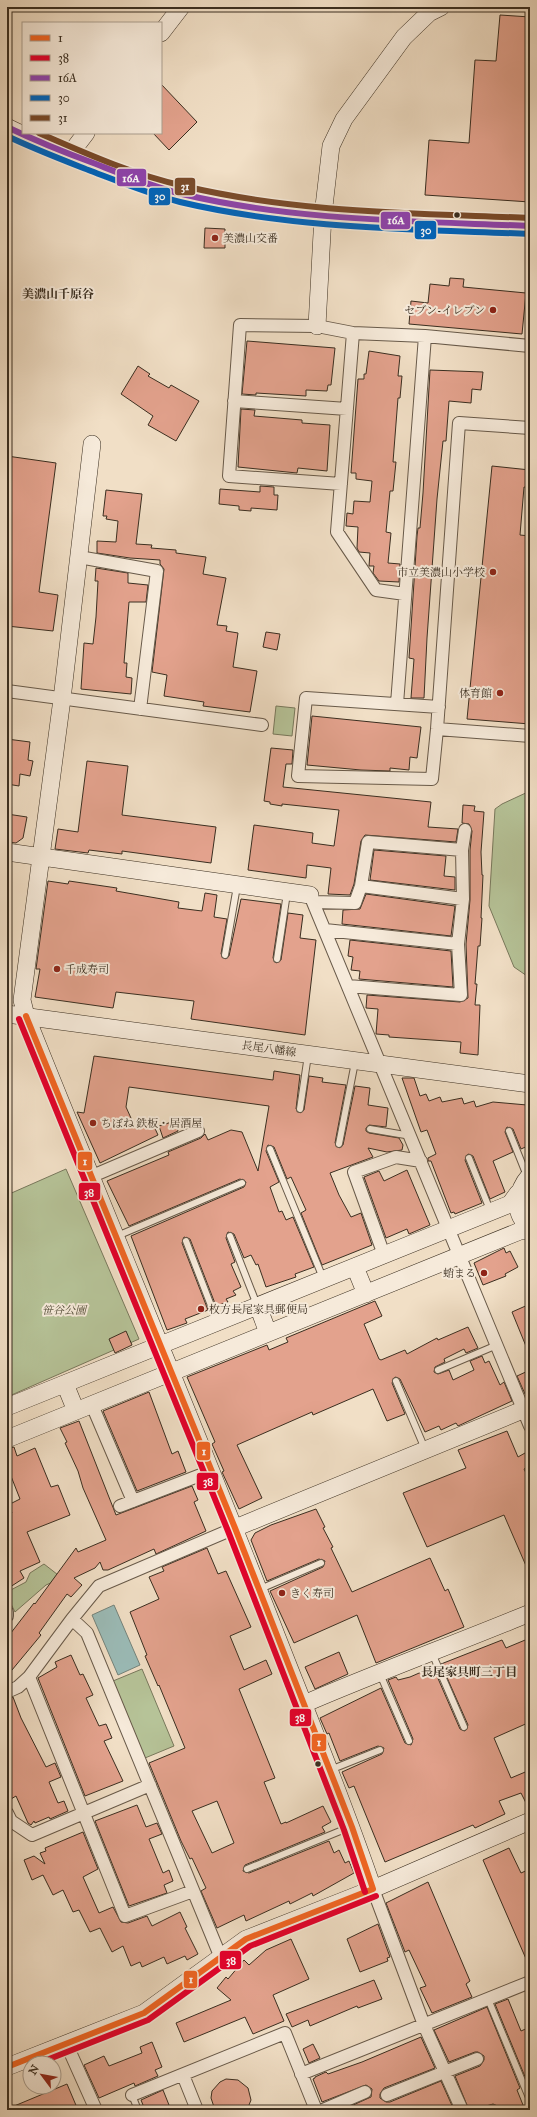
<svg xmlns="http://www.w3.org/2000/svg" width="537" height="2117" font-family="'IM FELL Great Primer','Noto Serif JP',serif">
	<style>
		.green { fill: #b6c398; stroke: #78785c }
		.water { fill: #9bbcb8; stroke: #74837b }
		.building { fill: #e3a28d; stroke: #3a2e20; fill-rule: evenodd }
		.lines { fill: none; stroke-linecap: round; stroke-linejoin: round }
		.lane-casing { stroke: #685a4a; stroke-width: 8 }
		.street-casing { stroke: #685a4a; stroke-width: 14 }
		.secondary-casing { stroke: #3a2e20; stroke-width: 18 }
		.lane { stroke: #f6eada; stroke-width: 6 }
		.street { stroke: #f6eada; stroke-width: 12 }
		.secondary { stroke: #f6eada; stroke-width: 17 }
		.bus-1-casing { stroke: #f6eada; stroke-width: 9 }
		.bus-2-casing { stroke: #f6eada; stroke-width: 9 }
		.bus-3-casing { stroke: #f6eada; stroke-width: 9 }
		.bus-4-casing { stroke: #f6eada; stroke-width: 9 }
		.bus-5-casing { stroke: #f6eada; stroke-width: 9 }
		.bus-1 { stroke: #f26522; stroke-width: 6 }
		.bus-2 { stroke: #e4002b; stroke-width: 6 }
		.bus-3 { stroke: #8e44ad; stroke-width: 6 }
		.bus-4 { stroke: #0065bd; stroke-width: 6 }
		.bus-5 { stroke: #7a4b2a; stroke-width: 6 }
		.bus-dot { fill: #3a2e20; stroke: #f6eada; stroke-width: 1.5 }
		.poi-dot { fill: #8f2418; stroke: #f6eada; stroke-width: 1.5 }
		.labels { text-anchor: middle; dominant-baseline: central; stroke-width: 4; stroke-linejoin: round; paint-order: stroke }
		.poi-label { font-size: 11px; fill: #3a2e20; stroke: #f6eada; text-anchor: start }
		.street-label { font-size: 11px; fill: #3a2e20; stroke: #f6eada }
		.park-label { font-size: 11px; font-style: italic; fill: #534c38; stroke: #f6eada }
		.neighbourhood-label { font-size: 12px; font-weight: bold; fill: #3a2e20; stroke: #f6eada }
		.line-badge { stroke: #f6eada; stroke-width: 1.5 }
		.badge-label { font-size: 11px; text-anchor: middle; font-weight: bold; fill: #fff }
	</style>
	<rect width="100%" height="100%" fill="#f1dfc6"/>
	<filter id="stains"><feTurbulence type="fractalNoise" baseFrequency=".005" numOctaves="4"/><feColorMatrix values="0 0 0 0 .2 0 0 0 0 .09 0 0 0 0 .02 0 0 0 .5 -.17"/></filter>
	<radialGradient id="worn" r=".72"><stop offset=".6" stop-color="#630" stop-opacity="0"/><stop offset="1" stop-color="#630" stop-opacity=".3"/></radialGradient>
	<path class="green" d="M276,706l19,2 -3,28 -19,-2z
		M530,791v187l-16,-11 -25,-61 6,-97 7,-5z
		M66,1169l73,170 -132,58v-202z
		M44,1564l18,14 -16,7 -31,27 -8,-16v-4l19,-10 4,-9z
		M142,1669l32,77 -29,12 -32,-77z"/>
	<path class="water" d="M114,1605l26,60 -22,10 -26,-60z"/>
	<path class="building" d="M500,15l30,2v185l-105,-7 4,-55 40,3 6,-83 21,1z
		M161,84l36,38 -28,28 -16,-17h8z
		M205,228l20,1v19h-21z
		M450,278l14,1 -1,8 63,6 -4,41 -113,-10 2,-23 17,2 2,-19 19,2z
		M247,341l88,7 -4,37h-3l-1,6 -21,-1v6l-50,-3v2l-14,-1z
		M369,351l31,5 -2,20h4l-2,22h-2l-5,64h3l-3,29h-3l-4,41 5,1 -3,30 12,1 -1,18 -20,-1 -6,-8 1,-7h-5l1,-13 -11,-1 -2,-4 1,-21 -12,-1 1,-13 6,1 1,-13 16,1 2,-21 -16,-2v-6h-5l7,-94h6v-5h2z
		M138,366l12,8 -2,2 21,12 2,-3 28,16 -23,40 -28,-16 5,-9 -32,-22z
		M430,370l53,2 -2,18 -9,-1 -1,14 -22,-2 -3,40h-3l-6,58 -10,139 -3,60h-13l3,-39 -5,-1 8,-122 1,-8h2l3,-35z
		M241,409l14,1 -1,6 48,4v3l28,2 -3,46 -29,-3 -1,5 -59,-6z
		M7,456l49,7 -17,129 19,3 -5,36 -46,-5z
		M492,466l38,4v18l-6,-1 -4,48 10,1v188l-63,-5z
		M260,486l14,1v8h4l-1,15 -26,-2v3l-12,-1v-4l-20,-2 1,-15 40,3z
		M106,490l36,4 -6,50 16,1 -1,3 25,2v3l30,4 -3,17 23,4 -9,47 10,1 -1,5 12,2 -5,34 24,4 -7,41 -47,-6 1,-4 -40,-6 3,-21 -15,-3 12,-103 -4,-5v-4l-30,-2 -33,-5v-12l19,1 2,-21 -12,-2 1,-3h-4z
		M96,568l32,5v10l20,2 -2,17h-17l-5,61h3l-1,14 6,1 -1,16 -50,-5 3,-46 9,1 3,-27 2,-36h-3z
		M266,632l14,2 -3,16 -14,-3z
		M312,716l109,11 -4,31 -7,-1 -1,13 -19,-2v3l-29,-1 -54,-5z
		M7,739l23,3 -2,18 5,1 -3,15 -10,-2 -1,12 -12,-2z
		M271,748l22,2 -1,14h-6l-3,23 148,15 -3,25 30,2 -2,13 -91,-7 -4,6 -7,43 -4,11 -22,-1 3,-26 -24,-3 -1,13 -58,-8 6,-45 59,8 -1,10 22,3 5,-36 -57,-6v2l-12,-2v-2l-6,-1z
		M87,761l41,5 -6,49 94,12 -5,36 -89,-12v3l-33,-4 -1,3 -33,-4 3,-20 20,3z
		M463,805l12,1 -1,5 10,1 -3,40 1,23h1l-2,43h1l-2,28h-2l-3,38h2l-2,21h5l-2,50 -18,-2 1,-11 -72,-5v-2l-13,-1 2,-25 -12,-1 1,-13 93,7 8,-4 -2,-54 4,-44v-50l2,-19 -3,-7 -7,-1z
		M7,814l20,3 -4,21 -7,5 -9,-1z
		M374,850l72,6 -2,20 11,1v13l-85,-10z
		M48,881l20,3 1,-3 48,7 -1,3 63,11 -1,6 24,3 3,-18 12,2 -3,22 13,2 -6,35 4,5 4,-3 12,-57 40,5 -8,54 3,5 5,-3 7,-47 15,2 -3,23 16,2 -11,95 -114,-16 3,-18 -78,-9 -3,16 -78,-11 5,-28h-4z
		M366,894l89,12 -4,30 -109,-12 1,-14 17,-1z
		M350,940l101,11 2,36 -94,-8 1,-8 -9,-1 2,-13 -5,-1z
		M94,1056l179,24 1,-9 26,4 -4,34 4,4 4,-3 5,-34 14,2 -1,4 24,3 -11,58 4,5 4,-3 12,-59 15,2 -2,17 20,3 -2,19 -17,-2 -3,3v3l3,2 30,5 4,7 -1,5 -15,2 -19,-4 5,9 -43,16 9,22 12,22 10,-4 11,32 -50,20 -21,-52 5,-3 -15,-33 -4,2 -13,-32 -6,-2 -2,6 13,31 -9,5 9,25 3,-1 4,9 7,-3 21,50 -19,7 1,3 -30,10 -8,-23 -2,1 -5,-10 -7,3 -10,-24 -6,-2 -2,6 9,24 -4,2 10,23 -8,4 3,4 -10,4 2,3 -12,4 -26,-67 -6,-2 -2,6 26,67 -23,9 2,4 -20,7 -36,-94 113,-49 2,-5 -6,-3 -111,47 -22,-45 62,-26 -1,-3 33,-14 4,-4 3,6 23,-10 11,2 16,39 11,-65 -140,-19 -3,20 9,20 16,-7 7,15 -58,28 -23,-51 7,1z
		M402,1078h12l6,18 6,-2 3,7 11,-4 2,5 20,-4 2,6 10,-3 2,6 17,-5 34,3 3,9v31l-9,4 -8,-20 -6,-2 -2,5 8,20 -20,9 12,31 -15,7 -17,-43 -5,-2 -3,6 17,43 -27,11 -1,-2 -3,1 -20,-52h-3v-3l8,-4 -9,-24 -6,2z
		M175,1121l3,10 -15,7 -4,-12z
		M407,1170l23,55 -21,9 -2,-5 -21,9 -22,-61 15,-6 5,10z
		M504,1248l2,5 4,-2 8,16 -13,7 1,2 -23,9 -9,-22z
		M375,1301l7,15 -18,8 15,35 2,1 24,-10 2,4 30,-16 1,2 30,-13 10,21 -12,5 -2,-4 -20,10 1,3 -10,5 -1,5 4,2 11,-4 4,10 21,-10 -4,-9 12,-5 3,7 4,-2 11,24 4,-3 8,19 -54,25 -2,-3 -15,7 -2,-4 -14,6 -25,-53 -5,-2 -3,6 13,31 -18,7 -14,-32 -60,26 -1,-3 -75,33 25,53 -23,11 -17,-37 2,-1 -12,-27 3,-2 -28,-65 80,-32 2,5 19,-8 -2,-4z
		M530,1304v52l-18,-44z
		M126,1331l6,14 -17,8 -6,-14z
		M530,1370v22l-5,2 -8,-18z
		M149,1392l23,62 6,-3 8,21 -49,19 -34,-80z
		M79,1421l37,94 76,-29 6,14 -4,2 12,29 -50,23 -2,-5 -46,21h-5l-3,-8 -5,6 -21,10 8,7 -11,12 -4,-3 -28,39 2,2 -34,41v-38l27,-35 1,1 41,-56 2,4 28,-12 -23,-52 -5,-17 -13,-28 2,-1 -7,-14z
		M507,1431l11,26 7,-4 5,12 -6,4 6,12v94l-26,-60 -77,32 -24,-54 63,-25 -8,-18z
		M14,1447l3,9 18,-8 16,39 7,-2 12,30 -43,17 13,30 -20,9 4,7 -17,11v-38l3,-2 -3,-7v-27l5,-2 -4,-8 12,-6 -13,-33v-17z
		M316,1509l9,18 -2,1 10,19 -2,1 21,44 78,-34 15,33 3,-2 16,38 -88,36 -19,-48 -63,28 -24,-52 53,-24 2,-6 -6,-2 -52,22 -16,-41 4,-7 16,-8z
		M207,1548l11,26 8,-3 25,56 -21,9 14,34 22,-10 6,14 -33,15 36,89 -11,4 17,42 5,-2v1l37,-17 8,16 -9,5 3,5 -80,33 -2,6 6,2 80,-32 5,12 5,-3 6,13 4,-2 5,12 -41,23 -1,-3 -22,11 -1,-3 -43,20 -2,-6 -27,13 -16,-37 5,-3 -14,-30 -2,1 -9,-18 -32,-78 36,-15 -26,-63 -1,1 -13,-30 2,-1 -17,-43 29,-13 -10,-22 15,-6 -2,-4zM217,1801l17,42 -22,10 -20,-42z
		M530,1638v84l-36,16 17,40 19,-8v41l-9,-18 -22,8 6,13 -30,14 -2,-3 -88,37 -31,-76 -5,2 -7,-16 40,-18 2,-6 -6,-2 -38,15 -11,-28 -2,1 -7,-16 61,-30 24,55 6,2 2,-6 -25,-59 8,-3 2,3 12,-3 23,-10 27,62 5,2 3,-6 -27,-61 61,-24 4,8z
		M339,1652l9,22 -33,15 -10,-22z
		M71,1655l9,20 3,-1 10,21 -7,3 13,28 7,-2 6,14 -8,3 19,40 -38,15 -47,-118 19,-11 -2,-5z
		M13,1697l8,21 25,49 9,-4 6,14 -12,5 9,21 6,-2 4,10 -18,8 -1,-2 -14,6 -1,-2 -3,4 -3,-2 -12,-27 -5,3 -4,-9v-91z
		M137,1805l9,22 11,-4 5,11 -13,5 14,34 6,-3 4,11 -9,4 3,8 -38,13 -34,-85z
		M83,1832l15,37 -15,8 16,36 14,-6 8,15 7,1 19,-7 5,10 28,-14 7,15 -2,1 13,26 -11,6 -2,-4 -18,8 -3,-7 -22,10 -2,-5 -9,4 -8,-20 -11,6 -12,-24 -10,4 -11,-22 -6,2 -10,-22 -10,5 -10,-20 -11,5 -8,-20 10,-4 11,8 -5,-11 6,-2 -1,-3z
		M509,1848l12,25 9,-4v99l-47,-108z
		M428,1882l42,99 -4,3 6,13 -40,16 -12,-25 6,-2 -17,-36 -4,2 -19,-49z
		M378,1924l12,33 -3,1 1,3 -28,11 -13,-33z
		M291,1939l18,40 -36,16 11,26 -31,13 -8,-17 -61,25 -8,-19 55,-23 -14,-12 9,-11 2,2 16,-19 5,5 17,-15z
		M374,1980l8,19 -24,9 -1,-2 -47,20 -2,-6 -16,7 -6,-13z
		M508,1999l13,32 9,-4v56l-2,1 -33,-80z
		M487,2007l33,81 -3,2 8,20h-28v-4l-4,-2 -7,2 -2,4h-15l-14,-34 25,-10 4,-6v-4l-6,-4h-3l-26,10 -15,-32z
		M421,2037l14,31 -51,20 -4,6v4l6,4h4l51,-21 13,29h-112l29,-13 1,-8 -6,-4 -44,17 -9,-23 2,-1v-1l11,-5 2,2 34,-12z
		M152,2042l10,25 -7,3 3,6 -23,10 -1,-3 -35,15 -15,-33 20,-9 5,10 33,-13 -2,-6z
		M313,2044l7,14 -11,5 -6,-14z
		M226,2079l12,1 10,8 3,12 -4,10h-32l-4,-12 1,-7 8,-9z
		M67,2084l11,26h-71v-1z
		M163,2090l8,20h-26l-4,-10z"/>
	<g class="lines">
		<g class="lane-casing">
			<path id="lane" d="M225,955l12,-69
				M277,959l10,-66
				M300,1109l8,-54
				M370,1129l41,7
				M509,1131l18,45
				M339,1144l16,-82
				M270,1149l53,129
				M469,1158l21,52
				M117,1236l125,-53
				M230,1236l27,69
				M186,1241l31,80
				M438,1370l59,-25
				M396,1381l29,68
				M260,1589l61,-26
				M432,1653l32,74
				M380,1674l29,67
				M330,1770l50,-20
				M247,1869l103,-42
				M488,1999l42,101
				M132,2095l6,15
				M488,2110l5,-2"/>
		</g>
		<g class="street-casing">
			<path id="street" d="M353,333l-16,199 39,58 29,4
				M234,401l113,8
				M341,484l-112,-8 11,-151 77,1 36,7 72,3 105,10
				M79,557l78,14 -17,138
				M7,691l255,34
				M397,704l28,-368
				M439,707l-133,-9 -8,78 134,3 5,-50 22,-306 71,5
				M437,729l93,7
				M462,850l3,-20
				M361,886l102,13
				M310,895l220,531
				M313,902l42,1 6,-17 7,-44 94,8 1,49 -5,45 3,51 -113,-9
				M325,930l133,14
				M90,1177l108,-46
				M384,1255l-30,-83 42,-15 25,4
				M92,1405l41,96
				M120,1506l91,-35
				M7,1612v4
				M72,1619l15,14 134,325
				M29,1677l96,239 68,-25
				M7,1692l11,-5 11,-10 43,-58 27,-33 136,-58
				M7,1813l4,8 21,14 118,-50
				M373,1889l51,136 38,85
				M66,2043l30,67
				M301,2074l229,-92
				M183,2075l14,35
				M132,2095l153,-62 31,77
				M387,2095l90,-36
				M323,2110l42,-18"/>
		</g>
		<g class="secondary-casing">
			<path id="secondary" d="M161,33l20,-26
				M7,127c33,17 69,29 103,43 24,8 47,18 72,24 112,27 233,26 348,32
				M70,154l16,-21
				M317,326l6,-111 8,-69 13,-27 60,-82 25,-24 12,-6
				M92,444l-30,255 -40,301 4,16c83,207 170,413 251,621 33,84 67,167 96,252
				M7,852l303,43
				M7,1014l523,70
				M530,1175c-13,15 -19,38 0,52
				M355,1267l11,27
				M258,1306l10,27
				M65,1384l11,27
				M7,1407l503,-203 8,-11
				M7,1439l513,-208h10
				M235,1528l295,-121
				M304,1704c74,-32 151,-60 226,-91
				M7,2067l137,-54 102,-74 127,-50 157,-68"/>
		</g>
		<use href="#lane" class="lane"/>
		<use href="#street" class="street"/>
		<use href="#secondary" class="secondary"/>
		<g class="bus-1-casing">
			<path id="bus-1" d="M26,1016l209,512 117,299 21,62
				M7,2067l137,-54 102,-74 127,-50"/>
		</g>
		<g class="bus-2-casing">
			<path id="bus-2" d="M19,1019l209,512 116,299 21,62
				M39,2063l109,-43 102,-74 126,-50"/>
		</g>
		<g class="bus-3-casing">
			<path id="bus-3" d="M7,127c29,14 59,26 89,37 28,11 57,23 86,30 113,27 232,27 348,32"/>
		</g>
		<g class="bus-4-casing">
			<path id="bus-4" d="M7,136c27,13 56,24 84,35 29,11 58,23 89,31 114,27 233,27 350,32"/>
		</g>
		<g class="bus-5-casing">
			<path id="bus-5" d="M39,133c46,20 95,42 145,53 113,27 230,27 346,32"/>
		</g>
		<use href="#bus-1" class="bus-1"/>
		<use href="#bus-2" class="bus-2"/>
		<use href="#bus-3" class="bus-3"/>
		<use href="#bus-4" class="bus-4"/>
		<use href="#bus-5" class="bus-5"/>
	</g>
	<g class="bus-dot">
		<circle cx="457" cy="215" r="3.5"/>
		<circle cx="318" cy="1764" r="3.5"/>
	</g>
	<g class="poi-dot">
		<circle cx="215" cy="238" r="4"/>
		<circle cx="493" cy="310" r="4"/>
		<circle cx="493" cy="572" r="4"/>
		<circle cx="500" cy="693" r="4"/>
		<circle cx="57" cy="969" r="4"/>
		<circle cx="93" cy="1123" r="4"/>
		<circle cx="484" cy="1273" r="4"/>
		<circle cx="201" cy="1309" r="4"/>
		<circle cx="282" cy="1593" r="4"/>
	</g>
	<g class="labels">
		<g class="poi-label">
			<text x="223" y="238">美濃山交番</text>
			<text x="485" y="310" text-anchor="end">セブン-イレブン</text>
			<text x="485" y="572" text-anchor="end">市立美濃山小学校</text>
			<text x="492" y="693" text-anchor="end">体育館</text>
			<text x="65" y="969">千成寿司</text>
			<text x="101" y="1123">ちぼね 鉄板・居酒屋</text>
			<text x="476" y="1273" text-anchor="end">蛸まる</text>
			<text x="209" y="1309">枚方長尾家具郵便局</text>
			<text x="290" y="1593">きく寿司</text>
		</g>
		<g class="street-label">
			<text transform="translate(269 1049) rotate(8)">長尾八幡線</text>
		</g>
		<g class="park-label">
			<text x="64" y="1310">笹谷公園</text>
		</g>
		<g class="neighbourhood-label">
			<text x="58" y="294">美濃山千原谷</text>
			<text x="469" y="1672">長尾家具町三丁目</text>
		</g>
	</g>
	<g class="line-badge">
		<rect x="116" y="168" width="31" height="19" rx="4" fill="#8e44ad"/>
		<rect x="174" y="177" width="22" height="19" rx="4" fill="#7a4b2a"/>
		<rect x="148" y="187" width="23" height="19" rx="4" fill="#0065bd"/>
		<rect x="380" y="211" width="31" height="19" rx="4" fill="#8e44ad"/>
		<rect x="414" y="220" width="23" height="20" rx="4" fill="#0065bd"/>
		<rect x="77" y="1151" width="16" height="20" rx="4" fill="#f26522"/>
		<rect x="78" y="1182" width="23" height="19" rx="4" fill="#e4002b"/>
		<rect x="196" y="1441" width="15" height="20" rx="4" fill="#f26522"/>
		<rect x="196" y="1472" width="23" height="19" rx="4" fill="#e4002b"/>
		<rect x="289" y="1708" width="23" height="19" rx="4" fill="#e4002b"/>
		<rect x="311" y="1733" width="16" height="19" rx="4" fill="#f26522"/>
		<rect x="219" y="1950" width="23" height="20" rx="4" fill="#e4002b"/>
		<rect x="183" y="1970" width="15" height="19" rx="4" fill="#f26522"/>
	</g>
	<g class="badge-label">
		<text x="131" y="182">16A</text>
		<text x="185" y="190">31</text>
		<text x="160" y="200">30</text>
		<text x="396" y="224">16A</text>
		<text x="426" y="234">30</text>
		<text x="85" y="1165">1</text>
		<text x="89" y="1196">38</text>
		<text x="204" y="1455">1</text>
		<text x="208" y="1485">38</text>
		<text x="300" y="1721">38</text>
		<text x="319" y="1746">1</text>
		<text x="231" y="1964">38</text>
		<text x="191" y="1983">1</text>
	</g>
	<rect width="537" height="2117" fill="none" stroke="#f1dfc6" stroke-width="24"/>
	<rect x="8" y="8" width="521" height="2101" fill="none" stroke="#3a2e20" stroke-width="2"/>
	<rect x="12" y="12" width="513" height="2093" fill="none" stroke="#3a2e20"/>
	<rect x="22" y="22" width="140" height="112" fill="#f6eada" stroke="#ab9f90"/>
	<rect x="30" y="35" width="20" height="6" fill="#f26522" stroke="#ab9f90"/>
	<text x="58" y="42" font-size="12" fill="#3a2e20">1</text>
	<rect x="30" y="55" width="20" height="6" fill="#e4002b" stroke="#ab9f90"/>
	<text x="58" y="62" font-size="12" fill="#3a2e20">38</text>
	<rect x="30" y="75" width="20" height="6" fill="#8e44ad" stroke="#ab9f90"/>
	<text x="58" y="82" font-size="12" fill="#3a2e20">16A</text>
	<rect x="30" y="95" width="20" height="6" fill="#0065bd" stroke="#ab9f90"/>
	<text x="58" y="102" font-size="12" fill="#3a2e20">30</text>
	<rect x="30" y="115" width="20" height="6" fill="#7a4b2a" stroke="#ab9f90"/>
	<text x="58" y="122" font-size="12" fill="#3a2e20">31</text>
	<g transform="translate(42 2075) rotate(302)"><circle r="19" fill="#f6eada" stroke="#ab9f90"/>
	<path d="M0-3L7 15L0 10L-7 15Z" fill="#8f2418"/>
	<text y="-6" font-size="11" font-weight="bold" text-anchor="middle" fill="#3a2e20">N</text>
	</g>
	<rect width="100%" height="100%" filter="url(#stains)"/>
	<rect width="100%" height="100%" fill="url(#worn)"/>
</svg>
